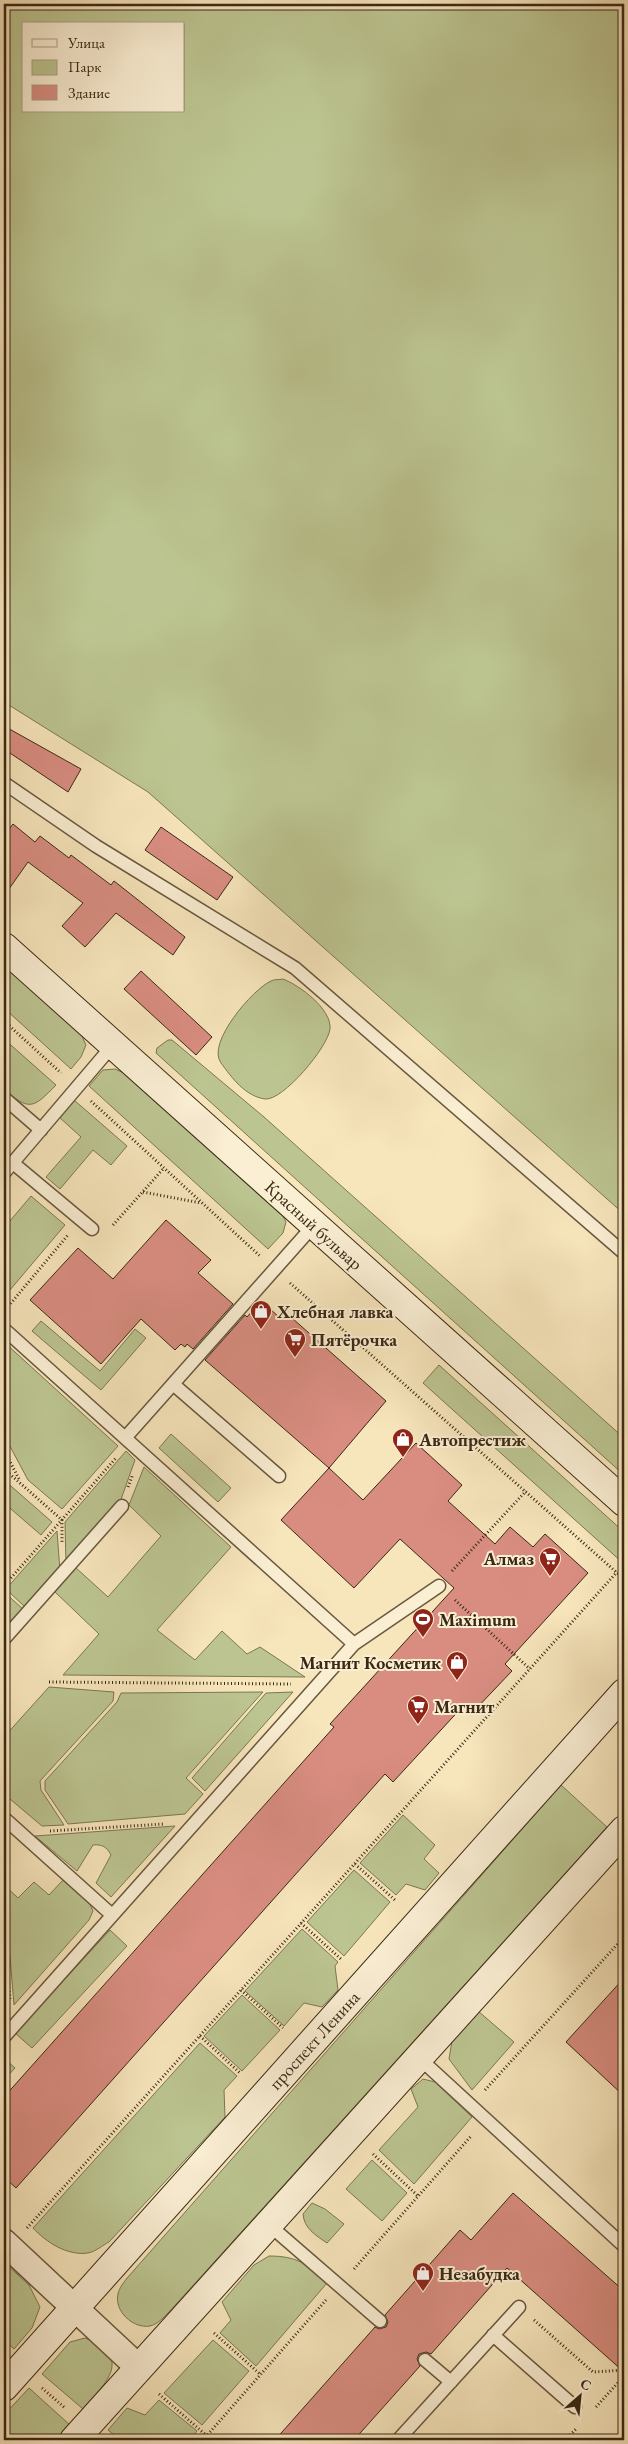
<svg xmlns="http://www.w3.org/2000/svg" width="628" height="2444" font-family="'EB Garamond',serif">
	<style>
		.green { fill: #bcc591; stroke: #7b7752; fill-rule: evenodd }
		.building { fill: #d98d81; stroke: #3a2914 }
		.lines { fill: none; stroke-linecap: round; stroke-linejoin: round }
		.lane-casing { stroke: #69583e; stroke-width: 15 }
		.street-casing { stroke: #69583e; stroke-width: 28 }
		.secondary-casing { stroke: #3a2914; stroke-width: 30 }
		.path { stroke: #3a2914; stroke-width: 3; stroke-dasharray: 1 2.5; stroke-linecap: butt }
		.lane { stroke: #faeed3; stroke-width: 12 }
		.street { stroke: #faeed3; stroke-width: 25 }
		.secondary { stroke: #faeed3; stroke-width: 28 }
		.labels { text-anchor: middle; dominant-baseline: central; stroke-width: 4; stroke-linejoin: round; paint-order: stroke }
		.street-label { font-size: 18px; fill: #3a2914; stroke: #faeed3 }
		.poi-label { font-size: 18px; font-weight: bold; fill: #3a2914; stroke: #faeed3; text-anchor: start }
	</style>
	<rect width="100%" height="100%" fill="#f7e5bc"/>
	<filter id="stains"><feTurbulence type="fractalNoise" baseFrequency=".004" numOctaves="4"/><feColorMatrix values="0 0 0 0 .2 0 0 0 0 .09 0 0 0 0 .02 0 0 0 .5 -.17"/></filter>
	<radialGradient id="worn" r=".72"><stop offset=".6" stop-color="#630" stop-opacity="0"/><stop offset="1" stop-color="#630" stop-opacity=".3"/></radialGradient>
	<path class="green" d="M4,4h620v1210l-476,-422 -144,-90zM24,24h160v87h-160z
		M4,964l76,68 6,13 -5,12 -10,12 -67,-61z
		M283,979c16,6 49,30 47,50 -2,18 -47,72 -65,70 -20,-3 -33,-21 -44,-36 -15,-20 32,-74 50,-82 3,-2 8,-1 12,-2z
		M4,1039l52,46c-23,24 -27,26 -52,4z
		M168,1040h4l92,77 360,321v37l-468,-422 1,-5z
		M115,1069l11,5 154,136 6,12 -3,11 -15,16 -179,-163 14,-16z
		M74,1100l53,46 -16,19 -18,-15 -33,39 -14,-12 35,-40 -22,-20z
		M31,1196l34,29 -61,72v-69z
		M41,1321l59,50 35,-42 11,9 -45,52 -69,-59z
		M4,1342l114,104 -56,63 -34,-29 -24,-45z
		M439,1365l185,167v32l-201,-181z
		M171,1434l60,54 -13,14 -59,-54z
		M126,1451l9,9 -16,45 -53,60 -1,-43z
		M144,1467l87,80 -74,83 38,30 27,-29 25,23 13,-7 45,30 -242,-2 36,-41 -45,-43 21,-24 33,30 53,-61 -32,-31z
		M4,1480l48,42 -11,13 -37,-32z
		M57,1531l3,40 -34,37 -20,-19z
		M4,1592l20,18 -20,22z
		M49,1687l65,5 -1,9 -73,80 1,9 23,35 -22,1 -38,-32v-57z
		M263,1692l-77,86 17,16 -18,20 -117,10 -23,-34v-9l72,-79 4,-9z
		M293,1692l-88,99 -13,-13 74,-85z
		M561,1785l46,42 -438,485c-6,6 -11,12 -19,14 -17,3 -36,-15 -32,-32 1,-6 6,-12 10,-17z
		M403,1815l32,30 -11,14 15,14 -14,17 -19,-6 -10,11 -36,-32z
		M175,1826l-64,71 -15,-14 15,-28c-4,-8 -9,-11 -18,-10l-16,26 -42,-35z
		M354,1870l36,32 -46,54 -37,-34z
		M64,1879l24,21 5,11 -4,9 -75,85 -10,-120 14,13 16,-16 15,13z
		M302,1929l36,33 -3,4 3,24 -16,17 -18,-4 -20,23 -39,-35z
		M110,1930l17,16 -95,102 -17,-15z
		M242,1995l38,35 -38,41 -38,-35z
		M478,2011l36,31 -42,48 -23,-31 3,-18z
		M200,2043l37,33 -13,14 1,27 -116,125c-6,3 -14,10 -21,11 -21,3 -42,-11 -55,-25z
		M4,2058l11,10 -11,12z
		M423,2079l12,3 37,35 -58,67 -35,-34 39,-43 -7,-18z
		M372,2160l35,33 -25,28 -36,-32z
		M312,2203l13,6 19,15 -17,19c-12,-8 -23,-15 -24,-29z
		M269,2256c28,0 39,8 58,27l-71,83 -36,-33 11,-13 -9,-18 32,-37z
		M5,2263l24,22 11,22 -8,21 -18,21 -10,-9z
		M85,2338c49,21 21,44 -2,71l-41,-35 28,-32z
		M213,2340l36,31 -47,54 -38,-32z
		M29,2388l41,37 -13,15h-53v-25z
		M159,2400l38,31 -7,9h-70l-12,-10 19,-22 18,7z"/>
	<path class="building" d="M4,726l77,43 -13,23 -64,-43z
		M13,824l22,18 5,-6 29,22 2,-3 40,30 3,-4 71,56 -12,18 -57,-42 -31,34 -23,-21 21,-23 -55,-41 -24,34v-60z
		M161,827l72,50 -16,23 -72,-50z
		M141,971l71,66 -16,18 -72,-66z
		M166,1220l45,40 -13,13 35,31 -40,45 -6,-5 -2,3 -4,-3 -6,6 -34,-31 -40,45 -71,-64 48,-52 35,31z
		M261,1301l18,16 5,-6 102,90 -57,67 -124,-108 40,-45 2,2z
		M416,1443l46,42 -14,16 47,43 15,-17 23,20 12,-13 43,39 -83,91 7,7 -39,41 -9,-7 -71,77 -8,-8 -369,414 -12,-11v-80l330,-370 -4,-3 124,-136 -54,-49 -46,49 -73,-68 48,-52 34,32z
		M624,1978v118l-58,-54z
		M513,2193l111,98v81l-117,-104 -76,86 -5,-2 -7,2 -2,5 3,7 -66,74h-79l100,-113 4,2 7,-2 2,-5 -3,-7 75,-85 11,10z"/>
	<g class="lines">
		<g class="lane-casing">
			<path id="lane" d="M4,783l92,63 199,122 329,285
				M4,1098l37,32
				M13,1163l79,66
				M4,1173l109,-128
				M4,1329l350,315
				M173,1384l106,92
				M125,1438l189,-213
				M4,1639l118,-133
				M4,1818l108,97
				M4,2037l350,-393 85,-58
				M418,2057l206,189
				M268,2224l112,97
				M493,2335l82,72
				M425,2360l26,22
				M398,2440l121,-133"/>
		</g>
		<g class="street-casing">
			<path id="street" d="M4,2242l134,125"/>
		</g>
		<g class="secondary-casing">
			<path id="secondary" d="M4,947l620,555
				M4,2387l620,-694
				M74,2440l550,-610"/>
		</g>
		<path class="path" d="M4,1021l57,52
			M91,1101l169,155
			M143,1192l58,11
			M113,1225l51,-57
			M290,1283l334,296
			M6,1309l62,-74
			M4,1450l16,31
			M4,1469l58,51v22
			M128,1487l5,-13
			M452,1571l74,-80
			M4,1586l112,-128
			M455,1600l75,69
			M49,1682l242,2
			M50,1831l114,-7
			M355,1864l40,36
			M301,1923l41,37
			M4,1939l6,60
			M241,1990l42,38
			M200,2036l41,38
			M485,2090l139,-153
			M373,2154l45,42
			M27,2228l590,-656
			M354,2269l118,-134
			M534,2320l59,52 31,-2
			M214,2333l47,42
			M42,2388l23,20
			M159,2394l48,42
			M596,2407l28,-31
			M203,2440l123,-140
			M565,2440l12,-12"/>
		<use href="#lane" class="lane"/>
		<use href="#street" class="street"/>
		<use href="#secondary" class="secondary"/>
	</g>
	<defs>
		<g id="shop-pin" transform="scale(1.125)"><path d="M0 17L-7.5 6A9.5 9.5 0 1 1 7.5 6Z" fill="#8f2418" stroke="#faeed3"/><path d="M-5-2.5h2.3a2.7 3.5 0 0 1 5.4 0H5L5.5 6h-11ZM-1.5-2.5h3a1.5 2.3 0 0 0-3 0Z" fill="#fff"/></g>
		<g id="supermarket-pin" transform="scale(1.125)"><path d="M0 17L-7.5 6A9.5 9.5 0 1 1 7.5 6Z" fill="#8f2418" stroke="#faeed3"/><path d="M-6-5.5h2.5l.6 2H6L4.5 2H-2.5L-4.4-4H-6ZM-1.5 3.2a1.3 1.3 0 1 0 .1 0ZM3 3.2a1.3 1.3 0 1 0 .1 0Z" fill="#fff"/></g>
		<g id="stadium-pin" transform="scale(1.125)"><path d="M0 17L-7.5 6A9.5 9.5 0 1 1 7.5 6Z" fill="#8f2418" stroke="#faeed3"/><path d="M0-5a6.5 5 0 1 0 0 10a6.5 5 0 1 0 0-10ZM-3.5-1.8h7v3.6h-7Z" fill="#fff"/></g>
	</defs>
	<g fill-rule="evenodd">
		<use href="#shop-pin" x="261" y="1311"/>
		<use href="#supermarket-pin" x="295" y="1339"/>
		<use href="#shop-pin" x="403" y="1439"/>
		<use href="#supermarket-pin" x="550" y="1558"/>
		<use href="#stadium-pin" x="423" y="1619"/>
		<use href="#shop-pin" x="457" y="1662"/>
		<use href="#supermarket-pin" x="418" y="1706"/>
		<use href="#shop-pin" x="423" y="2273"/>
	</g>
	<g class="labels">
		<g class="street-label">
			<text transform="translate(314 1225) rotate(42)">Красный бульвар</text>
			<text transform="translate(314 2040) rotate(-48)">проспект Ленина</text>
		</g>
		<g class="poi-label">
			<text x="277" y="1311">Хлебная лавка</text>
			<text x="311" y="1339">Пятёрочка</text>
			<text x="419" y="1439">Автопрестиж</text>
			<text x="534" y="1558" text-anchor="end">Алмаз</text>
			<text x="439" y="1619">Maximum</text>
			<text x="441" y="1662" text-anchor="end">Магнит Косметик</text>
			<text x="434" y="1706">Магнит</text>
			<text x="439" y="2273">Незабудка</text>
		</g>
	</g>
	<rect width="628" height="2444" fill="none" stroke="#f7e5bc" stroke-width="20"/>
	<rect x="5" y="5" width="618" height="2434" fill="none" stroke="#3a2914" stroke-width="2.5"/>
	<rect x="10" y="10" width="608" height="2424" fill="none" stroke="#3a2914"/>
	<rect x="22" y="22" width="162" height="90" fill="#faeed3" stroke="#ad9f87"/>
	<rect x="32" y="39" width="25" height="8" fill="#faeed3" stroke="#ad9f87"/>
	<text x="68" y="48" font-size="15" fill="#3a2914">Улица</text>
	<rect x="32" y="60" width="25" height="15" fill="#bcc591" stroke="#ad9f87"/>
	<text x="68" y="72" font-size="15" fill="#3a2914">Парк</text>
	<rect x="32" y="85" width="25" height="15" fill="#d98d81" stroke="#ad9f87"/>
	<text x="68" y="98" font-size="15" fill="#3a2914">Здание</text>
	<g transform="translate(580 2396) rotate(27)" stroke="#faeed3" stroke-width="4" paint-order="stroke">
	<path d="M0-4L9 19L0 12L-9 19Z" fill="#3a2914"/>
	<text y="-8" font-size="14" font-weight="bold" text-anchor="middle" fill="#3a2914">С</text>
	</g>
	<rect width="100%" height="100%" filter="url(#stains)"/>
	<rect width="100%" height="100%" fill="url(#worn)"/>
</svg>
